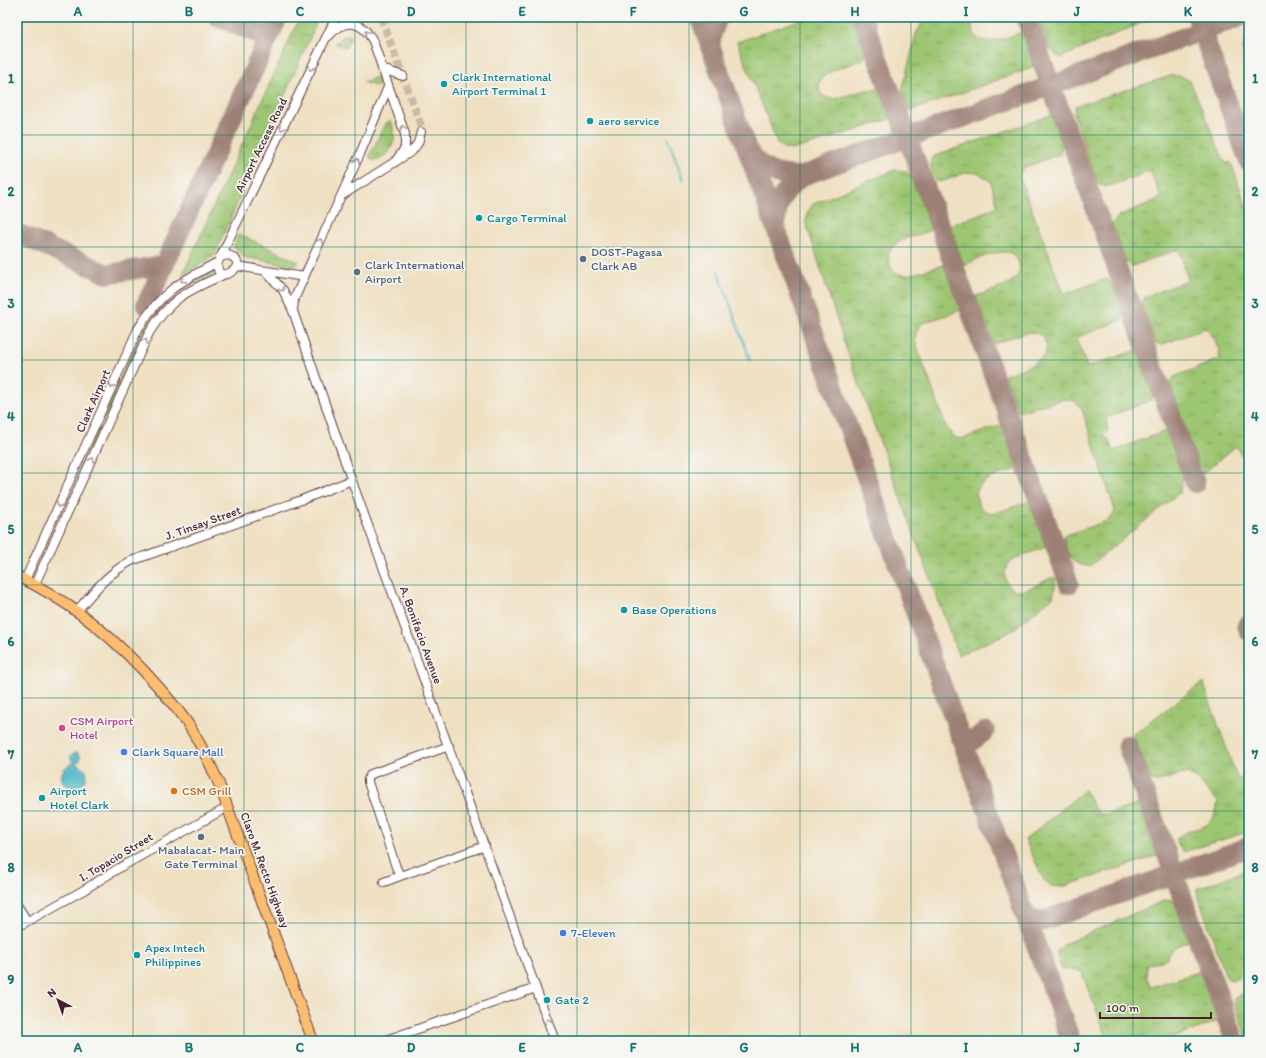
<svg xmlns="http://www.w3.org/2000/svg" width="1266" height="1058" font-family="Itim,sans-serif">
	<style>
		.grass { fill: url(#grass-tufts); stroke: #74724e }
		.water { fill: #49b6c5; stroke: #4a6a78 }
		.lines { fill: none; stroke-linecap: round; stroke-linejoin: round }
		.stream { stroke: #49b6c5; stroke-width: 2 }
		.taxiway { stroke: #9c8076; stroke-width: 20 }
		.minor-tunnel { stroke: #ceb9a3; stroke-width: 8; stroke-dasharray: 8 4; stroke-linecap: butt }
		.minor-casing { stroke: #633c42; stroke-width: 10 }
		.major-casing { stroke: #633c42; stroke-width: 12 }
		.minor { stroke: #fff; stroke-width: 8 }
		.major { stroke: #fcbd6f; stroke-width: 10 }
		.oneway { stroke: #ae9aa0 }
		.grid { fill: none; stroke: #0f766e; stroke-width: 1; stroke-opacity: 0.55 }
		.culture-dot { fill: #0f9aa8; stroke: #f6f6f2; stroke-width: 1.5 }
		.service-dot { fill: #5c6f8a; stroke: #f6f6f2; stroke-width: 1.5 }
		.hotel-dot { fill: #d1479c; stroke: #f6f6f2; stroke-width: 1.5 }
		.shop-dot { fill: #3f7fe0; stroke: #f6f6f2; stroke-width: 1.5 }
		.food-dot { fill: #e8710a; stroke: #f6f6f2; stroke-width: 1.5 }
		.labels { text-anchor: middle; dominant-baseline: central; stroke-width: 3.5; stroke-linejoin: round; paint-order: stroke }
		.culture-label { font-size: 12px; fill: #0d838f; stroke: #f6f6f2; text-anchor: start }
		.street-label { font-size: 12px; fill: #4a1f2b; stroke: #f6f6f2 }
		.service-label { font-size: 12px; fill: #4e5e75; stroke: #f6f6f2; text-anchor: start }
		.hotel-label { font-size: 12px; fill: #b23c85; stroke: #f6f6f2; text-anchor: start }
		.shop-label { font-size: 12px; fill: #366cbe; stroke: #f6f6f2; text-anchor: start }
		.food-label { font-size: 12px; fill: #c56008; stroke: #f6f6f2; text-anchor: start }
		.neatline { fill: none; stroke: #0f766e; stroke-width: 1.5 }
		.grid-label { font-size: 13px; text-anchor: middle; font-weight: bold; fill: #0f766e }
	</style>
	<defs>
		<pattern id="grass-tufts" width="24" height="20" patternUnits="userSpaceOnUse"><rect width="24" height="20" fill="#9dc672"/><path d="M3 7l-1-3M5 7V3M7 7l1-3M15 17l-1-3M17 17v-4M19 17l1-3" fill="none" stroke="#82a05e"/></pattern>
	</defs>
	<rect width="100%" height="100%" fill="#f6f6f2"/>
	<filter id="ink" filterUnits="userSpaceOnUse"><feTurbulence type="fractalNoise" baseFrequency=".025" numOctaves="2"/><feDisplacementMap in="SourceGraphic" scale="8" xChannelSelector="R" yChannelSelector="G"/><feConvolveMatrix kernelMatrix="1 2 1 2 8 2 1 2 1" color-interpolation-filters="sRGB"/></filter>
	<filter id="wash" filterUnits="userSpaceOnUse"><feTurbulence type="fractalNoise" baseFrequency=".012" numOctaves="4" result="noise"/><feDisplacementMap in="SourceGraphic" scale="16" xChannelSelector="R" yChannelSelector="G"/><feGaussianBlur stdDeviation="0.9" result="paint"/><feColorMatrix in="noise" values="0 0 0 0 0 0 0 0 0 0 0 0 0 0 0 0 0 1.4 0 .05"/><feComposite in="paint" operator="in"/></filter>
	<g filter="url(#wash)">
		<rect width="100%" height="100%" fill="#efe0c1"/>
		<path class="grass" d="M300,17h19l-105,239 -32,20z
			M808,17h46l13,36c-1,3 -3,5 -6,7 -12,6 -43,11 -42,27 0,3 1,6 3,8 4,3 8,4 12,4l37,-10h12l8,25 -3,6 -92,29c-8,2 -14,0 -19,-7l-40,-100z
			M925,17h50c-3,5 -4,10 -2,15 8,18 37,4 50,0l11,28 -2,8 -122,43 -8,-20 14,-57z
			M1038,17h117l-95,41 -11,-10z
			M346,35l5,1 -5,12 -11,-5 7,-7z
			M1249,39v30c-4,-11 -11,-22 0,-30z
			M1171,76h10l9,5 35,82 6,-1 18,53v253l-13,-22 -35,29 -31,-92 4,-6 46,-18c-1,-12 -5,-22 -14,-31l-45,17 -5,-2 -15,-39 4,-7 43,-17 -9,-31 -47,17 -6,-4 -14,-38 7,-8 42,-18 -11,-28 -17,8 -28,9 -8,-5 -23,-68 1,-8z
			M377,77l1,4v6l-15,-5z
			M1051,115l11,30 -2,9 -37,14 -4,8 45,118 42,-15 7,5 10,28 -1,8 -42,16 -3,3 1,3 8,22 2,3 49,-17 17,42 -3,8 -45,18 2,13 -5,4 -1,2 6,1 5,13 55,-21 15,45 -3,17 -90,74c-21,0 -21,-13 -27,-30l44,-15 5,-4 3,-6 -33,-102 -7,-8 -11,-2 -45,13 -14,-37c13,-5 54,-16 38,-37 -3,-4 -9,-6 -14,-6 -11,2 -24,8 -35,12l-18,-48c14,-5 55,-14 41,-37 -3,-5 -9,-8 -15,-7 -13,1 -26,8 -38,13l-14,-39 46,-19 1,-3 -6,-22c-21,-20 -32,-3 -54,0 -5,-8 -8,-16 -5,-25z
			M389,121l3,2c1,5 3,11 2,17 -1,9 -15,26 -24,18v-3l15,-31z
			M895,170l12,1 3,5 22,52 -3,3c-15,6 -49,11 -39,34 2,6 8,10 15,10 9,0 29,-8 39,-10l17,45 -38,13c-6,5 -8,11 -8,18l32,88 9,9 5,1 41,-14 17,43c-15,6 -48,11 -42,32 2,8 8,12 15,14l39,-13 15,46c-10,4 -28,9 -35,15 -11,8 -6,28 7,29 8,1 25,-10 33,-13h4v10l-2,9 -43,35 -52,23 -111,-304 -41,-128 1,-10 6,-9z
			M239,234l60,28 -5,5 -4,1 -4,-3 -42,-8 -10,-11z
			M216,269v4l-27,13 -14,8 -23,27 -9,15 -37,81 -2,2 -1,-1 38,-86 13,-21 16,-16 13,-9z
			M98,427l2,2 -18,40 -3,-1z
			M1203,682l34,96 9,3 3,-1v51l-65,21 -7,-7v-7c20,-16 35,-2 41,-36l-21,-23 -9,-6 -31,8 -6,-1 -18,-46z
			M1085,790l8,16 6,8h9l31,-10 20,51 -97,32 -11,-1 -7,-6 -19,-40z
			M1249,869v90l-5,1 -4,9v9l-9,2 -4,-2 -2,-4 -29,-85z
			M1165,900l15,1 13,38c-10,4 -25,8 -26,20l-21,6 1,14 4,8 53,-17 17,50 -51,19 1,2h-63l-27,-70 -20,-2 -5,-17 8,-8z
			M1245,992l4,9v40h-1l-14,-39 1,-4z"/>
		<path class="water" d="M74,753h4l2,2v5l-4,4c26,8 -3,39 -13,18 -5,-10 3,-17 11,-19 -4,-3 -5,-8 0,-10z"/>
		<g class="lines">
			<path class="stream" d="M668,138l15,42
				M718,271l32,89"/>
			<path class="taxiway" d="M218,17l50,21
				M700,17l47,132 324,892
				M862,17l36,94 171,473
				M1026,17l169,466
				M1197,17l52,145
				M710,47l2,-14 6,-16
				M749,152c15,21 29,24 53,24l438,-159
				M776,226c0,-26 8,-35 26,-50
				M17,233l90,41 56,-9
				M146,305l132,-288
				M1247,625l2,6
				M1127,745l108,296
				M964,748l21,-17
				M1024,913l8,7 11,1 206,-74"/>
		</g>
	</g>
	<g filter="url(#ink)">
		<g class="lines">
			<path class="minor-tunnel" d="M381,17l40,109v6"/>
			<g class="minor-casing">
				<path id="minor" d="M329,36c16,-19 33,-15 44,5l32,93v14l-11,15
					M382,69l21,7
					M341,196l71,-45 6,-8 3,-11
					M220,257l8,-2c27,9 -15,34 -10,7l118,-245
					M237,266l67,11
					M265,271l18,19 10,21 56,162 206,568
					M293,310l1,-10 7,-16 59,-130 28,-67
					M25,580l113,-251c23,-37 41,-47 80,-67
					M35,584l114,-251c22,-36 38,-42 76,-59
					M77,611c16,-19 31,-38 54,-50l173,-62 48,-19
					M449,746l-78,28 -3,5v3l28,85 4,9 85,-30
					M384,882l16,-6
					M17,905l10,16
					M17,927l65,-36 37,-23 109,-61
					M383,1041l153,-53"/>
			</g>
			<g class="major-casing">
				<path id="major" d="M17,576c47,22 88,54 124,92 17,18 33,36 47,56 12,19 22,39 31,60l94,257"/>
			</g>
			<use href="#minor" class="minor"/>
			<use href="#major" class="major"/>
		</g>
		<defs><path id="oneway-chevron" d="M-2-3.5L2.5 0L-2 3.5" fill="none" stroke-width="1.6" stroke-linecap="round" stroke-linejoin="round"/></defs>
		<g class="oneway">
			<use href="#oneway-chevron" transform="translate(367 33) rotate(-128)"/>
			<use href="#oneway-chevron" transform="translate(311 68) rotate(115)"/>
			<use href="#oneway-chevron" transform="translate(282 128) rotate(116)"/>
			<use href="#oneway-chevron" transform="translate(403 128) rotate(-108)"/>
			<use href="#oneway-chevron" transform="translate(357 161) rotate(-65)"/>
			<use href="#oneway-chevron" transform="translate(320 241) rotate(-66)"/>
			<use href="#oneway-chevron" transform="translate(183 280) rotate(148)"/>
			<use href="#oneway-chevron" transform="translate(282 289) rotate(55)"/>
			<use href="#oneway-chevron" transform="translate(145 341) rotate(-65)"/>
			<use href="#oneway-chevron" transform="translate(112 386) rotate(114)"/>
			<use href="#oneway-chevron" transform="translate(92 460) rotate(-66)"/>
			<use href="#oneway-chevron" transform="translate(59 505) rotate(115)"/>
			<use href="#oneway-chevron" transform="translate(548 1021) rotate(-110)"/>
		</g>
	</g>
	<path class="grid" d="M133,17v1024M244,17v1024M355,17v1024M466,17v1024M577,17v1024M689,17v1024M800,17v1024M911,17v1024M1022,17v1024M1133,17v1024M17,135h1232M17,247h1232M17,360h1232M17,473h1232M17,585h1232M17,698h1232M17,811h1232M17,923h1232"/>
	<g class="culture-dot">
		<circle cx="444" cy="84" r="4"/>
		<circle cx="590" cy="121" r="4"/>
		<circle cx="479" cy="218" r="4"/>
		<circle cx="624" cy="610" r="4"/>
		<circle cx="42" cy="798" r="4"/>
		<circle cx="137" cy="955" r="4"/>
		<circle cx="547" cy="1000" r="4"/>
	</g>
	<g class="service-dot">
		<circle cx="583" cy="259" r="4"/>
		<circle cx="357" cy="272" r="4"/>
		<circle cx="201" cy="837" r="4"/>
	</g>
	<circle class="hotel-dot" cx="62" cy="728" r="4"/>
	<g class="shop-dot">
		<circle cx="124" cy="752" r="4"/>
		<circle cx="563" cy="933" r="4"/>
	</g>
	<circle class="food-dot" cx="174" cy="791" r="4"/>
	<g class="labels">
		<g class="culture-label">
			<text x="452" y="77">Clark International<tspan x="452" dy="14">Airport Terminal 1</tspan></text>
			<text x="598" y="121">aero service</text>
			<text x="487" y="218">Cargo Terminal</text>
			<text x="632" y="610">Base Operations</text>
			<text x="50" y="791">Airport<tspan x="50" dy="14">Hotel Clark</tspan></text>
			<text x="145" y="948">Apex Intech<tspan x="145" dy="14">Philippines</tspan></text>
			<text x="555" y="1000">Gate 2</text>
		</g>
		<g class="street-label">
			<text transform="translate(261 145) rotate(-64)">Airport Access Road</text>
			<text transform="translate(93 401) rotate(-66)">Clark Airport</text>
			<text transform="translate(203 523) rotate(-20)">J. Tinsay Street</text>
			<text transform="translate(421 635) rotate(70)">A. Bonifacio Avenue</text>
			<text transform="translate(116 857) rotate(-31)">I. Topacio Street</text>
			<text transform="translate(265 870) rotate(70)">Claro M. Recto Highway</text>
		</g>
		<g class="service-label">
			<text x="591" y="252">DOST-Pagasa<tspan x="591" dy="14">Clark AB</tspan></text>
			<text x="365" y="265">Clark International<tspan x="365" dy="14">Airport</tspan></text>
			<text x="201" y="850" text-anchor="middle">Mabalacat- Main<tspan x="201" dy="14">Gate Terminal</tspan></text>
		</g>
		<g class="hotel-label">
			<text x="70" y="721">CSM Airport<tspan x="70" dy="14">Hotel</tspan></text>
		</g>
		<g class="shop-label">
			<text x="132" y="752">Clark Square Mall</text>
			<text x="571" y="933">7-Eleven</text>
		</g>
		<g class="food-label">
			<text x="182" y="791">CSM Grill</text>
		</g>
	</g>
	<rect width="1266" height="1058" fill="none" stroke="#f6f6f2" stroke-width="44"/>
	<g transform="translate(58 1000) rotate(319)" stroke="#f6f6f2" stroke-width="3" paint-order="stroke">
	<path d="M0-3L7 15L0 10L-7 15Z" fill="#4a1f2b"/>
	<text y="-6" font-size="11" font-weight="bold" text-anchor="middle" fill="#4a1f2b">N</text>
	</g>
	<path d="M1100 1012v6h111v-6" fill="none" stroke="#4a1f2b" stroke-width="2"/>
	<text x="1106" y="1012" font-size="12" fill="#4a1f2b" stroke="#f6f6f2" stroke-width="3" paint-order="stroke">100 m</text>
	<rect x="22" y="22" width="1222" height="1014" class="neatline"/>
	<g class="grid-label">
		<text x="78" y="16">A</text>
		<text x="189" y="16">B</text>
		<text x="300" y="16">C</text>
		<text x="411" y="16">D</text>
		<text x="522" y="16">E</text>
		<text x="633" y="16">F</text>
		<text x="744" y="16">G</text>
		<text x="855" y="16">H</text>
		<text x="966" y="16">I</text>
		<text x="1077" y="16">J</text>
		<text x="1188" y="16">K</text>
		<text x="11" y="83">1</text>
		<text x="1255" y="83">1</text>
		<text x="11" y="196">2</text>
		<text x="1255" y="196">2</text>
		<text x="11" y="308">3</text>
		<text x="1255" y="308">3</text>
		<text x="11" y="421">4</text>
		<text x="1255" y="421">4</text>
		<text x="11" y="534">5</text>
		<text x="1255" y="534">5</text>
		<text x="11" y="646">6</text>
		<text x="1255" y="646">6</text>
		<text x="11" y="759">7</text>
		<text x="1255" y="759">7</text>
		<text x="11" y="872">8</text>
		<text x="1255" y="872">8</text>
		<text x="11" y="984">9</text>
		<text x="1255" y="984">9</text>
		<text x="78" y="1052">A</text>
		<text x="189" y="1052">B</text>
		<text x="300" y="1052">C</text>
		<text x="411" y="1052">D</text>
		<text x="522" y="1052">E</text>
		<text x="633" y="1052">F</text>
		<text x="744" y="1052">G</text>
		<text x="855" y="1052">H</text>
		<text x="966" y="1052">I</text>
		<text x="1077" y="1052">J</text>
		<text x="1188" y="1052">K</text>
	</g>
</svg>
